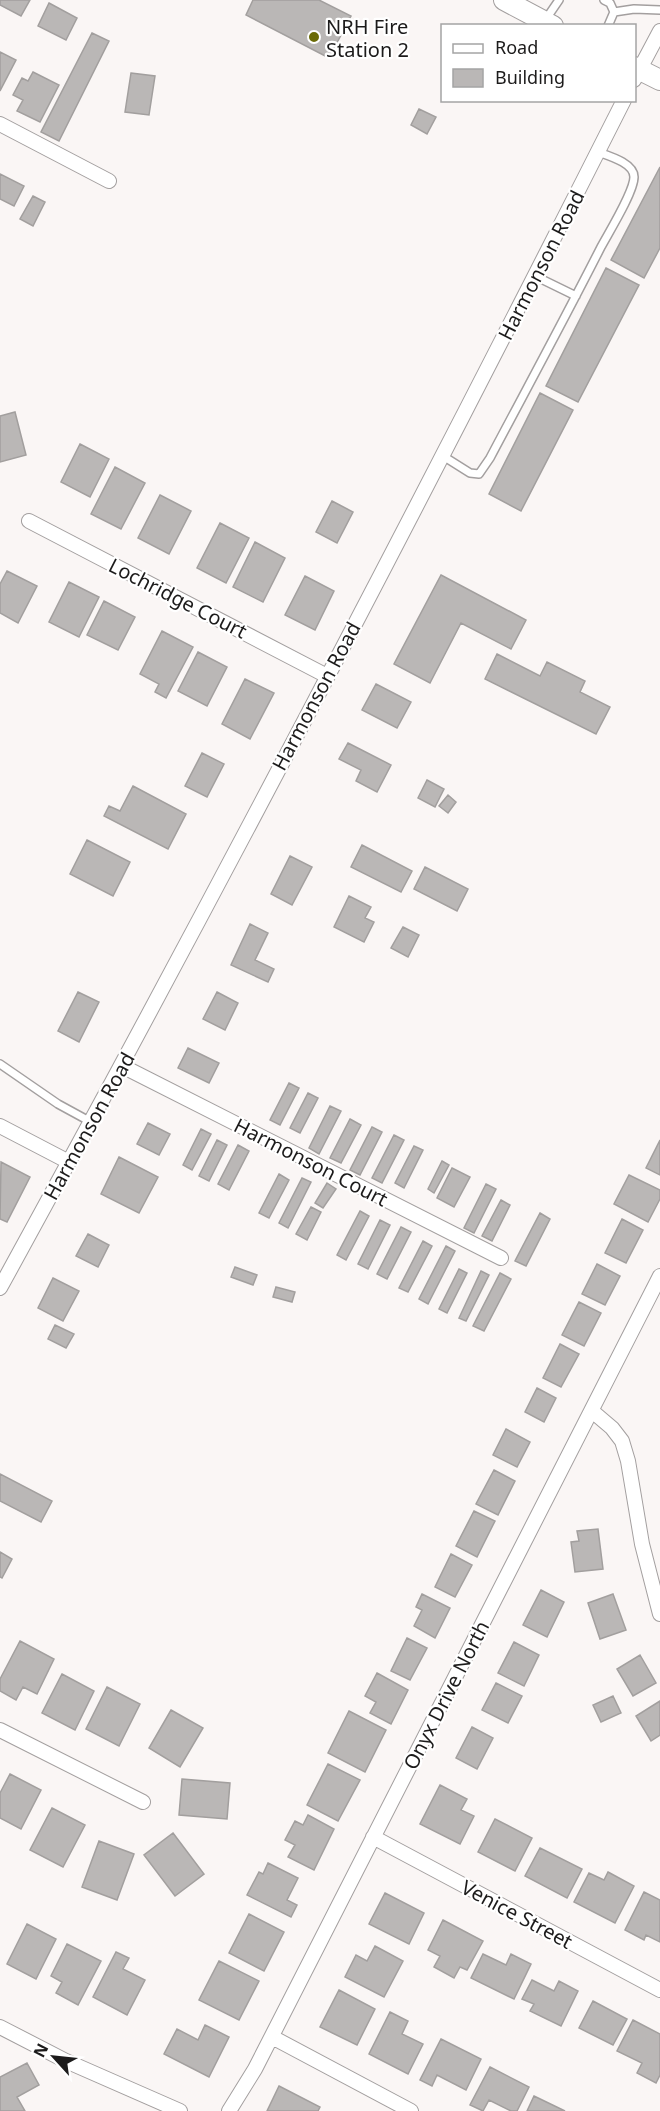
<svg xmlns="http://www.w3.org/2000/svg" width="660" height="2111" font-family="'Noto Sans',sans-serif">
	<style>
		.building { fill: #bab7b6; stroke: #a29f9e; stroke-width: 1.5 }
		.lines { fill: none; stroke-linecap: round; stroke-linejoin: round }
		.service-casing { stroke: #a39f9f; stroke-width: 10 }
		.minor-casing { stroke: #a39f9f; stroke-width: 16 }
		.secondary-casing { stroke: #a39f9f; stroke-width: 22 }
		.service { stroke: #fff; stroke-width: 7 }
		.minor { stroke: #fff; stroke-width: 14 }
		.secondary { stroke: #fff; stroke-width: 20 }
		.poi-dot { fill: #6a6a06; stroke: #fff; stroke-width: 2 }
		.labels { text-anchor: middle; dominant-baseline: central; stroke-width: 4.5; stroke-linejoin: round; paint-order: stroke }
		.poi-label { font-size: 20px; fill: #1c1b1b; stroke: #fff; text-anchor: start }
		.street-label { font-size: 20px; fill: #1c1b1b; stroke: #fff }
	</style>
	<rect width="100%" height="100%" fill="#faf6f5"/>
	<path class="building" d="M0,0h30l-9,16 -21,-11z
		M253,0h66l32,16 -22,42 -83,-43z
		M49,3l28,15 -11,22 -28,-14z
		M92,33l17,8 -50,100 -18,-9z
		M0,52l16,8 -16,31z
		M33,72l26,13 -19,37 -23,-11 6,-11 -10,-5 9,-17 6,3z
		M131,73l24,3 -6,39 -24,-3z
		M419,109l17,8 -9,17 -16,-9z
		M660,167v81l-16,30 -33,-18z
		M0,174l24,12 -10,20 -14,-7z
		M33,196l12,6 -12,24 -13,-7z
		M606,268l33,17 -61,117 -32,-16z
		M540,393l33,17 -52,101 -32,-17z
		M15,412l11,43 -26,7v-46z
		M80,444l29,15 -19,38 -29,-15z
		M115,467l30,16 -24,46 -30,-15z
		M160,495l31,16 -22,43 -31,-16z
		M332,501l21,11 -16,31 -21,-11z
		M220,523l29,15 -23,45 -29,-15z
		M255,542l30,16 -22,44 -30,-15z
		M7,571l30,15 -19,37 -18,-10v-29z
		M441,575l85,45 -15,29 -50,-26 -31,60 -36,-19z
		M305,576l29,15 -19,39 -30,-15z
		M69,582l30,15 -20,40 -30,-15z
		M104,601l31,16 -17,33 -31,-15z
		M162,631l31,16 -27,51 -11,-6 4,-8 -19,-10z
		M198,652l29,15 -20,39 -29,-15z
		M497,654l43,22 7,-14 38,19 -5,11 30,15 -14,27 -111,-55z
		M245,679l29,14 -24,46 -28,-15z
		M376,684l35,18 -14,26 -35,-18z
		M348,743l43,22 -14,27 -21,-11 5,-11 -22,-11z
		M202,753l22,11 -17,33 -22,-11z
		M427,780l17,9 -9,18 -17,-9z
		M133,786l53,28 -18,35 -64,-33 5,-10 11,5z
		M448,795l8,7 -8,11 -9,-7z
		M87,840l43,22 -17,34 -43,-22z
		M362,845l50,26 -11,21 -50,-25z
		M290,856l22,11 -20,38 -21,-11z
		M425,867l43,22 -11,22 -43,-22z
		M349,896l22,11 -6,11 9,4 -10,20 -30,-15z
		M250,924l18,9 -13,27 19,9 -6,13 -37,-17z
		M403,927l16,8 -11,22 -17,-9z
		M78,992l21,10 -20,40 -21,-11z
		M217,992l21,11 -13,27 -22,-11z
		M188,1048l31,15 -10,20 -31,-15z
		M289,1083l10,5 -19,37 -10,-5z
		M308,1093l10,5 -18,35 -10,-5z
		M330,1106l11,5 -22,43 -10,-6z
		M350,1119l11,6 -20,38 -11,-5z
		M148,1123l22,11 -11,21 -22,-11z
		M372,1127l10,5 -22,43 -10,-5z
		M201,1129l10,5 -19,36 -9,-5z
		M394,1135l10,5 -22,43 -10,-5z
		M217,1140l10,5 -18,36 -10,-5z
		M660,1140v35l-14,-7z
		M238,1145l11,6 -20,39 -11,-6z
		M414,1146l9,4 -19,38 -9,-5z
		M119,1157l39,20 -19,36 -38,-19z
		M442,1161l7,4 -15,28 -6,-4z
		M1,1162l29,15 -23,45 -7,-3z
		M452,1168l18,9 -16,30 -17,-9z
		M279,1174l10,6 -20,38 -10,-5z
		M629,1175l31,15v9l-12,23 -34,-18z
		M302,1178l9,4 -23,46 -9,-5z
		M327,1183l9,6 -13,19 -8,-5z
		M486,1184l10,5 -22,44 -10,-5z
		M501,1200l9,5 -18,36 -10,-5z
		M311,1207l10,5 -14,28 -11,-6z
		M360,1211l9,5 -23,44 -9,-5z
		M540,1213l10,6 -24,47 -11,-5z
		M622,1219l21,11 -17,33 -21,-10z
		M380,1220l10,5 -22,44 -10,-5z
		M401,1227l10,5 -24,47 -10,-5z
		M88,1234l21,11 -11,22 -22,-11z
		M423,1241l9,5 -24,46 -9,-4z
		M446,1246l9,5 -27,53 -9,-5z
		M597,1264l23,12 -15,29 -23,-11z
		M235,1267l22,8 -4,10 -22,-8z
		M459,1269l8,4 -20,40 -8,-4z
		M481,1271l8,4 -23,46 -7,-3z
		M500,1273l11,6 -27,52 -11,-5z
		M53,1278l26,13 -16,30 -25,-13z
		M276,1287l19,5 -3,10 -19,-5z
		M579,1302l22,11 -17,33 -22,-11z
		M55,1325l19,9 -8,14 -18,-9z
		M560,1344l19,10 -18,33 -18,-9z
		M537,1388l19,10 -12,24 -19,-10z
		M506,1429l24,13 -13,25 -24,-12z
		M494,1470l21,11 -17,34 -22,-11z
		M0,1474l52,27 -11,21 -41,-21z
		M474,1511l21,10 -18,36 -21,-11z
		M598,1529l5,40 -28,3 -4,-30 8,-1 -2,-10z
		M0,1552l12,7 -10,19 -2,-1z
		M451,1554l21,11 -17,32 -20,-10z
		M541,1590l23,12 -17,35 -24,-12z
		M422,1594l28,14 -15,30 -21,-12 8,-16 -6,-3z
		M613,1594l13,36 -26,9 -12,-36z
		M407,1638l20,10 -17,32 -19,-9z
		M20,1641l34,18 -17,35 -14,-7 -7,13 -16,-9v-12z
		M514,1642l25,13 -15,31 -26,-13z
		M640,1655l16,28 -23,13 -16,-27z
		M377,1673l31,17 -17,34 -21,-11 6,-11 -11,-6z
		M62,1674l32,17 -19,39 -33,-17z
		M496,1683l26,13 -14,27 -26,-13z
		M107,1687l33,17 -21,42 -33,-17z
		M613,1696l8,17 -20,9 -8,-17z
		M660,1701v34l-9,6 -15,-25z
		M171,1710l32,18 -23,39 -31,-19z
		M349,1711l37,19 -21,42 -37,-19z
		M472,1727l21,11 -16,31 -21,-11z
		M328,1764l32,16 -22,41 -31,-16z
		M10,1774l31,16 -20,39 -21,-11v-25z
		M182,1779l48,4 -3,36 -48,-4z
		M440,1785l27,14 -6,11 13,6 -14,28 -40,-20z
		M52,1808l33,17 -22,42 -33,-17z
		M308,1815l26,14 -20,41 -26,-13 7,-12 -10,-5 10,-19 8,4z
		M495,1819l37,19 -17,33 -37,-19z
		M173,1833l31,41 -29,22 -31,-41z
		M99,1841l35,13 -17,46 -35,-13z
		M540,1848l42,21 -15,29 -42,-22z
		M268,1863l30,15 -11,22 10,5 -6,12 -44,-22 12,-23 4,2z
		M608,1872l26,14 -19,37 -41,-21 15,-29 15,7z
		M644,1892l16,8v42l-14,-7 -2,5 -19,-10z
		M385,1893l39,20 -15,31 -40,-20z
		M249,1914l35,18 -20,39 -35,-18z
		M443,1920l40,21 -16,29 -7,-3 -6,11 -20,-11 6,-11 -12,-6z
		M27,1924l29,15 -20,40 -29,-15z
		M67,1944l34,17 -23,44 -22,-12 6,-11 -11,-6z
		M375,1946l28,15 -19,36 -39,-20 11,-22 11,6z
		M116,1952l13,6 -6,11 22,11 -18,35 -34,-18z
		M483,1954l23,11 5,-11 20,10 -17,35 -43,-21z
		M219,1961l40,20 -20,39 -40,-20z
		M532,1980l22,11 5,-10 19,10 -17,35 -31,-15 4,-7 -12,-5z
		M339,1990l36,19 -18,36 -37,-18z
		M593,2001l34,18 -14,26 -34,-17z
		M390,2012l18,9 -6,13 21,10 -15,30 -39,-20z
		M633,2020l27,14v41l-4,8 -19,-10 5,-10 -25,-12z
		M205,2025l24,12 -20,40 -45,-23 13,-25 21,11z
		M441,2039l40,20 -15,31 -29,-15 -5,11 -12,-6z
		M27,2063l12,22 -22,12 8,14h-25v-34z
		M490,2067l39,20 -12,24h-6l-22,-11 -6,11 -13,-6z
		M279,2086l41,21 -2,4h-51z
		M534,2096l31,15h-38z"/>
	<g class="lines">
		<g class="service-casing">
			<path id="service" d="M604,0l6,3 4,9 -6,14
				M614,12l20,-3 26,1
				M546,19l13,-19
				M535,276l41,20
				M443,456l27,17 9,1 11,-16c37,-70 75,-140 111,-211 8,-15 33,-55 33,-70 0,-14 -25,-21 -36,-25
				M0,1064l58,40 33,18"/>
		</g>
		<g class="minor-casing">
			<path id="minor" d="M634,80l26,-49
				M0,124l109,57
				M29,521l298,155
				M122,1066l379,192
				M0,1126l69,36
				M0,1288c215,-392 422,-788 624,-1188
				M592,1411l20,17 10,13 6,20 14,83 18,70
				M0,1730l143,72
				M373,1837l287,153
				M0,2027l66,34 114,50
				M272,2037l139,74
				M229,2111l26,-42 405,-793"/>
		</g>
		<g class="secondary-casing">
			<path id="secondary" d="M504,0l49,26
				M634,67l26,13"/>
		</g>
		<use href="#service" class="service"/>
		<use href="#minor" class="minor"/>
		<use href="#secondary" class="secondary"/>
	</g>
	<circle class="poi-dot" cx="314" cy="37" r="6"/>
	<g class="labels">
		<g class="poi-label">
			<text x="326" y="26">NRH Fire<tspan x="326" dy="23">Station 2</tspan></text>
		</g>
		<g class="street-label">
			<text transform="translate(541 265) rotate(-63)">Harmonson Road</text>
			<text transform="translate(178 598) rotate(27)">Lochridge Court</text>
			<text transform="translate(316 696) rotate(-62)">Harmonson Road</text>
			<text transform="translate(89 1126) rotate(-61)">Harmonson Road</text>
			<text transform="translate(311 1162) rotate(27)">Harmonson Court</text>
			<text transform="translate(446 1695) rotate(-63)">Onyx Drive North</text>
			<text transform="translate(517 1914) rotate(28)">Venice Street</text>
		</g>
	</g>
	<rect x="441" y="24" width="195" height="78" fill="#ffffff" stroke="#a4a4a4" stroke-width="1.5"/>
	<rect x="453" y="44" width="30" height="9" fill="#ffffff" stroke="#a4a4a4" stroke-width="1.5"/>
	<text x="495" y="54" font-size="18" fill="#1c1b1b">Road</text>
	<rect x="453" y="69" width="30" height="18" fill="#bab7b6" stroke="#a4a4a4" stroke-width="1.5"/>
	<text x="495" y="84" font-size="18" fill="#1c1b1b">Building</text>
	<g transform="translate(54 2057) rotate(297)" stroke="#ffffff" stroke-width="4.5" paint-order="stroke">
	<path d="M0-4.5L10 22L0 15L-10 22Z" fill="#1c1b1b"/>
	<text y="-9" font-size="16" font-weight="bold" text-anchor="middle" fill="#1c1b1b">N</text>
	</g>
</svg>
